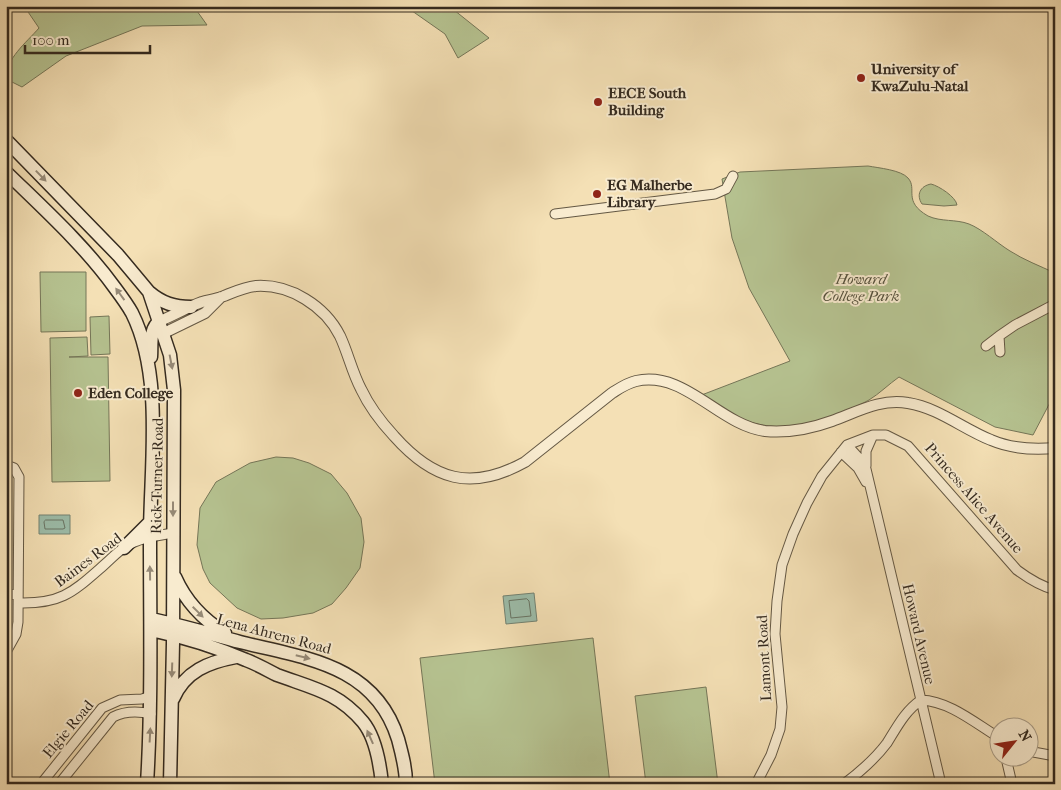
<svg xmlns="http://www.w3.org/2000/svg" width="1061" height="790" font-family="'IM FELL French Canon',serif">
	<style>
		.green { fill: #b6c391; stroke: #757658 }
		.water { fill: #9cbdaa; stroke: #728272 }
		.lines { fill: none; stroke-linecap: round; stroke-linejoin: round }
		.shore { stroke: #687464; stroke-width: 1 }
		.minor-casing { stroke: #645844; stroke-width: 11 }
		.tertiary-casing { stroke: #645844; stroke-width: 12 }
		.secondary-casing { stroke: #342a1f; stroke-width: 15 }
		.minor { stroke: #f8ebcf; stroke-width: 9 }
		.tertiary { stroke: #f8ebcf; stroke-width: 10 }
		.secondary { stroke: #f8ebcf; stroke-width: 12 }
		.oneway { fill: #968a77 }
		.poi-dot { fill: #8f2418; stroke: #f8ebcf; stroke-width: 2 }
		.labels { text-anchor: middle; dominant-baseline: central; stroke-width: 4; stroke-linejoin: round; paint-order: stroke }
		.poi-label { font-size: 15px; font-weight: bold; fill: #342a1f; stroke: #f8ebcf; text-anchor: start }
		.park-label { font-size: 15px; font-style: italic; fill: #54503c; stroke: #f8ebcf }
		.street-label { font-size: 15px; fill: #342a1f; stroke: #f8ebcf }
	</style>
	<rect width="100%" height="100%" fill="#f4e0b5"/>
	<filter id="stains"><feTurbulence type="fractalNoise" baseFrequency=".004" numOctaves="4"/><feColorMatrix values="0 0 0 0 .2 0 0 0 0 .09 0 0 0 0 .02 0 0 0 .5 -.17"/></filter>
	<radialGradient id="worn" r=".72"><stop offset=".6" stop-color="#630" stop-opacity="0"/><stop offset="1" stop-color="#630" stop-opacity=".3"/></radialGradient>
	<path class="green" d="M24,6h166l7,5 10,14 -65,1 -76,30 -44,31 -16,-8c0,-21 20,-36 33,-51z
		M405,6h44l40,32 -31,20 -13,-24z
		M868,166c11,2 33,4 40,12 10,11 -6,23 20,38 13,6 28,3 41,8 13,5 28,19 41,27 14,9 30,15 45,22v120l-22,42 -38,-8 -96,-50c-10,7 -20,17 -30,23 -32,17 -71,32 -107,25 -19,-3 -46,-18 -63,-29l91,-35 -41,-73 -17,-50 -10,-59 18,-7z
		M931,184c8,2 25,13 26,21l-13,1 -22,-2c-6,-9 -2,-18 9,-20z
		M40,272h46v59l-45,1z
		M109,316l1,38 -19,1 -1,-38z
		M87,337l1,19 -19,1h39l2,124 -58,1 -2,-144z
		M276,457l17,1 16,5 22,11 16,19 14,25 3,24 -4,26 -14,20 -14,16 -19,9 -30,5 -22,1 -24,-11 -27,-25 -7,-14 -6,-24 3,-37 16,-26 34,-19z
		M593,638l17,146h-175l-15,-126z
		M706,687l12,97h-72l-11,-88z"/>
	<path class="water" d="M39,515h31v19h-31z
		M534,593l3,28 -31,3 -3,-28z"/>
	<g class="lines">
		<path class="shore" d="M46,520h17l2,8 -2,1h-18l-1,-7z
			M527,599l2,2 2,15 -20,2 -2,-17z"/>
		<g class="minor-casing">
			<path id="minor" d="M555,214l160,-20 11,-5 7,-13
				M986,346l13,-10
				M1000,352l-1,-16 16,-11 40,-21
				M847,445l11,12 8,12 75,315
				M841,452l17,16 8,14
				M6,465l8,3 5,9 -1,145 -2,12 -10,18
				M866,466v-15l7,-16
				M6,595l12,-1
				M19,603c43,1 54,-11 85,-38 7,-6 13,-13 21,-18 14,-9 31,-11 48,-14
				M1028,751l27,5
				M1006,758l6,26
				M147,783l12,1
				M41,784l61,-76 18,-8 22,-1 9,-3
				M59,784l54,-67c12,-6 25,-6 38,-3
				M756,784l15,-29 9,-26 2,-22 -7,-73 2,-33 5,-36 11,-31 14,-31 15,-27 25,-31 26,-10h13l22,11 109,124c12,9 23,16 38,20
				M844,784c16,-12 31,-25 43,-41 10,-16 18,-32 34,-43 28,1 54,23 77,37"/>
		</g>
		<g class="tertiary-casing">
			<path id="tertiary" d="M160,321c14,-6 28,-14 42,-19 7,-2 15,-3 22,-6 10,-4 21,-9 32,-10 34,-2 69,20 84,50 8,17 12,36 21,53 8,17 20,33 33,47 39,44 77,56 131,26l87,-69c8,-5 15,-10 24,-12 49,-11 83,44 129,50 23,2 45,-2 67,-10 25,-9 49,-23 76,-18 31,5 55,26 83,37 21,9 42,10 64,8
				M164,333l41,-20 16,-16"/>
		</g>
		<g class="secondary-casing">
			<path id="secondary" d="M6,140l112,115 31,37 21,63 4,35 -1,253 -3,141
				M6,172c38,37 78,73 109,116 6,8 12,16 17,25 32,64 18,154 18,224 0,83 2,165 -3,247
				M149,292c13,11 25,15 42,15
				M151,357c1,-12 -2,-29 9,-36
				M124,548l26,-26
				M175,577c11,25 27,42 50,56
				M151,619c30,6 59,15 89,23 64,16 135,22 158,97 4,15 8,29 8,45
				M151,630c32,7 65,17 95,30 11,4 21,10 31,15 35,13 61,17 86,47 13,16 17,42 19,62
				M173,699c12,-28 36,-37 63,-42"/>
		</g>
		<use href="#minor" class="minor"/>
		<use href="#tertiary" class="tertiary"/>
		<use href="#secondary" class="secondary"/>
	</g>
	<defs><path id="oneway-solid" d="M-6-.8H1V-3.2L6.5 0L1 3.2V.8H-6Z" transform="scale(1.25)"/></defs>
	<g class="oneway">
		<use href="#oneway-solid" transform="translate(41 176) rotate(46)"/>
		<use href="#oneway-solid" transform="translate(120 294) rotate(-126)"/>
		<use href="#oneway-solid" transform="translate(171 362) rotate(79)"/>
		<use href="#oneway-solid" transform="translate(173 509) rotate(90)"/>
		<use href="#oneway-solid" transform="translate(150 573) rotate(-91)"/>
		<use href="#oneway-solid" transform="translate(198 612) rotate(45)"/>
		<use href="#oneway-solid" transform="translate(303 657) rotate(14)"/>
		<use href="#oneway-solid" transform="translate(172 670) rotate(92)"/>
		<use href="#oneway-solid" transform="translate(150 735) rotate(-87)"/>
		<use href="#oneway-solid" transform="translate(370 737) rotate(-114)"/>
	</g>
	<g class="poi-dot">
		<circle cx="861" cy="78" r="5"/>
		<circle cx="598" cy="102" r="5"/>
		<circle cx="597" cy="194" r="5"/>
		<circle cx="78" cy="393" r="5"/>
	</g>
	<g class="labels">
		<g class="poi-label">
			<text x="871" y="69">University of<tspan x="871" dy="17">KwaZulu-Natal</tspan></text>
			<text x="608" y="93">EECE South<tspan x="608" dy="17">Building</tspan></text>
			<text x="607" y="185">EG Malherbe<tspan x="607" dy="17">Library</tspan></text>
			<text x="88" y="393">Eden College</text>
		</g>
		<g class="park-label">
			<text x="861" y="279">Howard<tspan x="861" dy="17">College Park</tspan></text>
		</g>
		<g class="street-label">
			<text transform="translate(157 476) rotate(-89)">Rick Turner Road</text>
			<text transform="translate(974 498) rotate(49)">Princess Alice Avenue</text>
			<text transform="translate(88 560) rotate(-37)">Baines Road</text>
			<text transform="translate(274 634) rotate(15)">Lena Ahrens Road</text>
			<text transform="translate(919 634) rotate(77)">Howard Avenue</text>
			<text transform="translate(764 658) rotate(-93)">Lamont Road</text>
			<text transform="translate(68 729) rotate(-50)">Elgie Road</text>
		</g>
	</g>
	<rect width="1061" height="790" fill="none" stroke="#f4e0b5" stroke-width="25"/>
	<rect x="8" y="8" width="1046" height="775" fill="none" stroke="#342a1f" stroke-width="2.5"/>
	<rect x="12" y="12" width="1036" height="765" fill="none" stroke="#342a1f"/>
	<g transform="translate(1014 742) rotate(60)"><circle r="24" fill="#f8ebcf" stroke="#aa9e89"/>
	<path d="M0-4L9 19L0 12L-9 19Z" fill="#8f2418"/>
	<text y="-8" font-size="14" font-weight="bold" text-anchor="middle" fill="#342a1f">N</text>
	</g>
	<path d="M25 45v8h125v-8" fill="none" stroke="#342a1f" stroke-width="2.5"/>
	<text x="32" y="45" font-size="15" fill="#342a1f" stroke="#f8ebcf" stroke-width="4" paint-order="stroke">100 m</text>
	<rect width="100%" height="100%" filter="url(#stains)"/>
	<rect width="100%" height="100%" fill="url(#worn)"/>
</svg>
